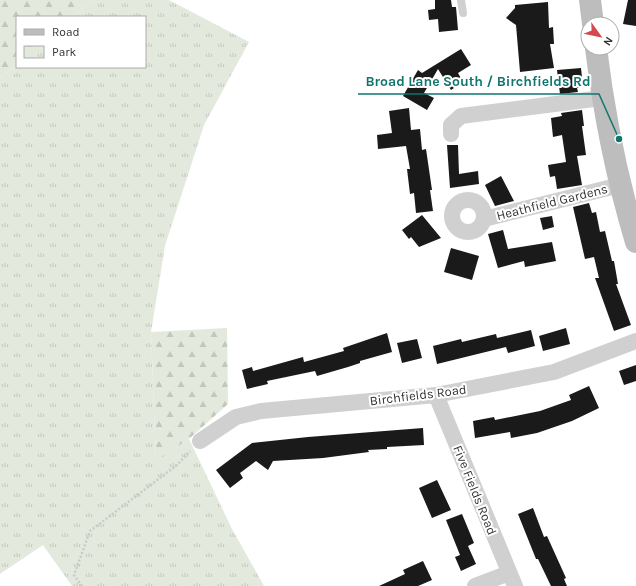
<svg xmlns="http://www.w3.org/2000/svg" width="636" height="586" font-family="Karla,sans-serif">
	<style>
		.forest { fill: url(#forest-firs) }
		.park { fill: url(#park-tufts) }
		.building { fill: #1a1a1a }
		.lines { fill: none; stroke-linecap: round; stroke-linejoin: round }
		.path { stroke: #cacaca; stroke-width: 2.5; stroke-dasharray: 2 2; stroke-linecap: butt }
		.lane { stroke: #d0d0d0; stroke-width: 8 }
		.street { stroke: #d0d0d0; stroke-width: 16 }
		.secondary { stroke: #bdbdbd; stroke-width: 22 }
		.labels { text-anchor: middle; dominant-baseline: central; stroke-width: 4; stroke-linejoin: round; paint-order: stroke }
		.street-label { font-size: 13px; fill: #333; stroke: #fff }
		.leader { fill: none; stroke: #0f766e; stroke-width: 1.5 }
		.callout-dot { fill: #0f766e; stroke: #fff; stroke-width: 1.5 }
		.callout-label { font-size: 14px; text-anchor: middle; font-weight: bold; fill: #0f766e; stroke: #fff; stroke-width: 4; stroke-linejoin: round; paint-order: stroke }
	</style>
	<defs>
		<pattern id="forest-firs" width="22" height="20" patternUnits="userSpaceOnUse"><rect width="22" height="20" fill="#e3e9dd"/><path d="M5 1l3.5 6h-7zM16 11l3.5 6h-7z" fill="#c3c8be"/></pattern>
		<pattern id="park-tufts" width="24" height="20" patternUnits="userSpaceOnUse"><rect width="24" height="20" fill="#e3e9dd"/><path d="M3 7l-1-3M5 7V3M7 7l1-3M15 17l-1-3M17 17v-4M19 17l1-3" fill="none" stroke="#c3c8be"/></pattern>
	</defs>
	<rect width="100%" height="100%" fill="#fff"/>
	<path class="forest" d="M0,0h93l-20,17h-56v47l-17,14z
		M227,328l1,76 -39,35 -33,22 -5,-129z"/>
	<path class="park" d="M93,0h76l80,42 -45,83 -39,121 -14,86 5,128 33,-21 43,90 32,57h-192l-29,-41 -43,29v-496l17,-14v3h128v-50h-72z"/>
	<path class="building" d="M435,0h16l1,7h4l2,23 -19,2 -1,-13 -9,1 -1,-10 7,-1z
		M628,0h8v26l-13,-2z
		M548,2l1,26 4,-1 1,17h-4l4,24 -34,4 -4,-47 -10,-7 9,-10v-3z
		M461,49l10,16 -13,8 5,9 -12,8 -13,-21 -14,24 10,5 -7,12 -24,-14 15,-26 4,3z
		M581,68l2,19 -6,1 1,4 -18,2 -3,-24z
		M409,108l2,22 9,-1 2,21 4,-1 6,41h-2l3,21 -17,2 -2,-20 -4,1 -3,-25h3l-4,-23 -28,3 -1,-14 15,-2 -3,-22z
		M582,110l2,16h-2l4,29 -9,1 5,29 -25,4 -2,-13 -5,1 -2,-12 18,-3 -4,-27 -9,2 -2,-19 11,-2 -1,-3z
		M447,145h11l1,29 19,-3 1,13 -29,4z
		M501,176l13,25 -19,5 -10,-21z
		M589,203l3,10 4,-1 4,20 5,-1 7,30h2l4,23h-2l15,41 -17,6 -19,-53h4l-5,-21 -9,2 -12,-52z
		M422,215l19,23 -22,9 -8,-10 -2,2 -7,-9z
		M552,216l2,11 -11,3 -3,-12z
		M503,230l5,19 44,-7 4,19 -31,6 -1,-6 -26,7 -10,-34z
		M451,248l28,8 -7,24 -28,-8z
		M566,328l4,16 -27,7 -4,-15z
		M531,330l4,16 -27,7 -2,-6 -69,17 -4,-18 28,-7 1,3 34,-8 1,4z
		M387,333l5,19 -32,9v2l-12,4 -31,9 -2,-5 -48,10 1,3 -21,5 -5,-19 10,-3 1,4 50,-14 1,5 40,-11 -1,-3z
		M417,339l5,19 -20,5 -5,-20z
		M636,365v16l-12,4 -5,-14z
		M589,386l10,22 -27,13 -35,12 -26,5 -1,-6 -35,6 -2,-17 21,-4 1,3 45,-9 31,-11 -2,-5z
		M423,428l1,17 -37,2v2l-19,1 1,2 -46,6 -50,3 -5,9 -12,-9 -16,12 3,5 -13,10 -14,-18 36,-27 56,-6z
		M437,480l14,30 -19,8 -13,-30z
		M533,508l11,29 3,-1 19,42 -2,1 3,7h-16l-13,-27h-2l-18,-45z
		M462,514l12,29 -6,3 8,18 -15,7 -6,-14 5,-2 -14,-35z
		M423,561l9,19 -14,6h-39l26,-12 -2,-4z"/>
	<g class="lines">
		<path class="path" d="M82,586l-8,-11 16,-44 87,-66 13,-14"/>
		<path class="lane" d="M461,0l2,13"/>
		<path class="street" d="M451,134v-9l10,-9 141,-18
			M452 216a16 16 0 1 1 32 0a16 16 0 1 1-32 0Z
			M484,219l136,-34
			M436,395l79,191
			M200,441l36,-24 25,-6 175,-16 118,-23 82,-31
			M475,586l34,-13"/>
		<path class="secondary" d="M590,0l3,24
			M596,48c8,66 21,131 40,194"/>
	</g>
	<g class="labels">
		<g class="street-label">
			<text transform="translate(552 202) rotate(-14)">Heathfield Gardens</text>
			<text transform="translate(418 395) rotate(-7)">Birchfields Road</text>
			<text transform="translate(475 490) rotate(68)">Five Fields Road</text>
		</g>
	</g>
	<path class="leader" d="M619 139L599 94H358"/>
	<circle class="callout-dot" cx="619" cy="139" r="4"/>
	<g class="callout-label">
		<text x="478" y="86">Broad Lane South / Birchfields Rd</text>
	</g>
	<rect x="16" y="16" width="130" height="52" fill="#ffffff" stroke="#adadad"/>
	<rect x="24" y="29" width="20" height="6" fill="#bdbdbd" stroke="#adadad"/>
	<text x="52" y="36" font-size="12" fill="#333333">Road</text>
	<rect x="24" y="46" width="20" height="12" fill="url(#park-tufts)" stroke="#adadad"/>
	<text x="52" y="56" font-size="12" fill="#333333">Park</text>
	<g transform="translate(600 36) rotate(123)"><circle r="19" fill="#ffffff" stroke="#adadad"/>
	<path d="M0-3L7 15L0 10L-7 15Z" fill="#d64851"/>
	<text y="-6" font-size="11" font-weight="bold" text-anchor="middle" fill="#333333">N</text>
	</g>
</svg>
